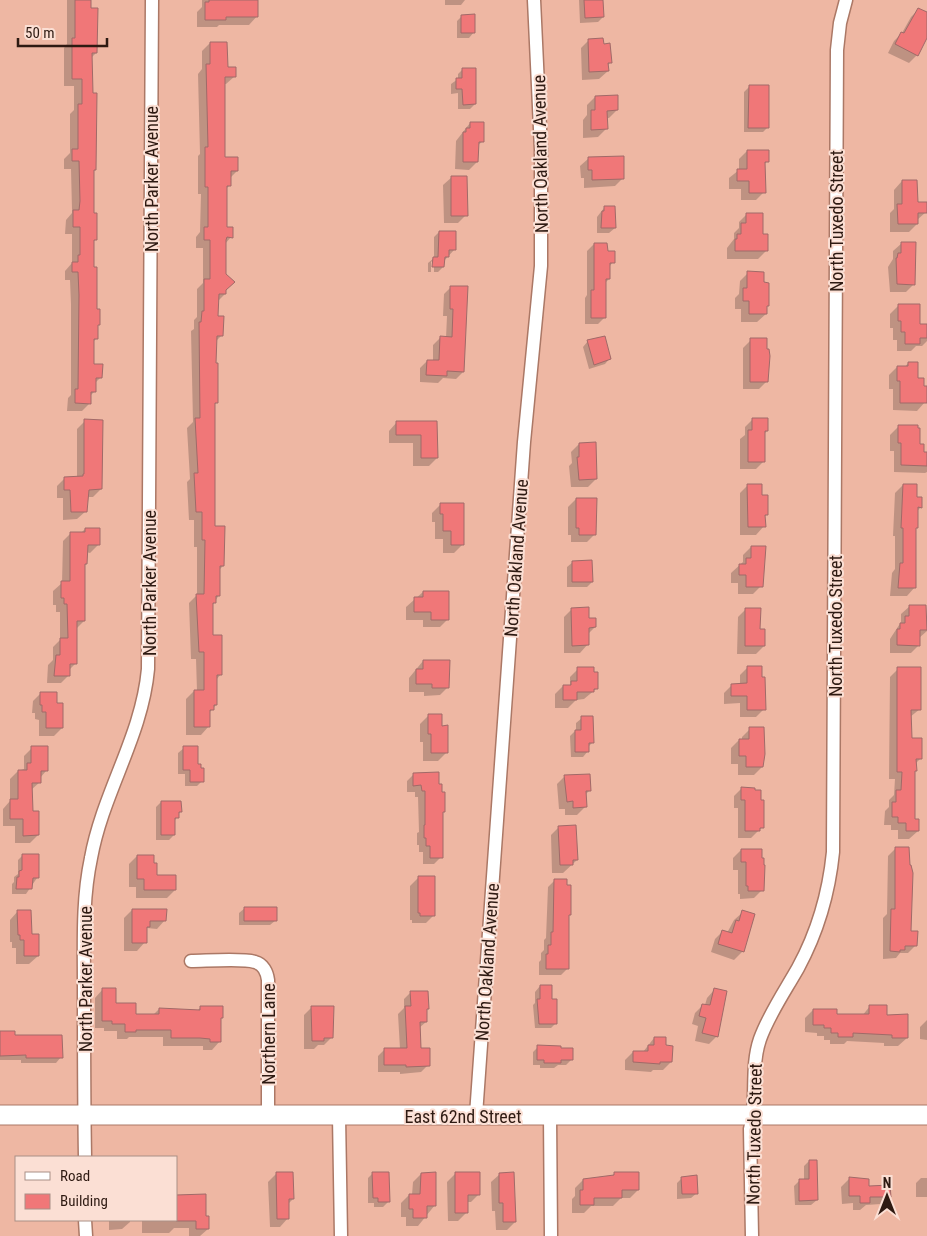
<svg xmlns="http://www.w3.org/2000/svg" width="927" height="1236" font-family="'Roboto Condensed',sans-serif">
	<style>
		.shadow { fill: #0003 }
		.building { fill: #f07778; stroke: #a06a68 }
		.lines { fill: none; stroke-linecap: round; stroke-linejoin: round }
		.street-casing { stroke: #ab7866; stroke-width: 15 }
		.secondary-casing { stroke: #ab7866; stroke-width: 21 }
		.street { stroke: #fff; stroke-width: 12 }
		.secondary { stroke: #fff; stroke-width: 19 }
		.labels { text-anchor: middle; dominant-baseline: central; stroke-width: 4; stroke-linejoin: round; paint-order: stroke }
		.street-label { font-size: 18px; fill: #2e1a12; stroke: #fbdfd4 }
	</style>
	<rect width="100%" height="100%" fill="#eeb7a3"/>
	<path class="shadow" d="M67,0h22l7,53 -5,5 4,112 -2,2v42l3,25 -4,4 4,68 3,13 -2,2 -1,13 -3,3v23l8,12 -7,7v8l-4,4v7l-8,8h-15l1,-13 3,-3v-91l-1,-24h-5v-9l7,-8v-29h-7l1,-14 6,-7v-3l-1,-41h-7v-10l6,-6v-39l4,-4v-24h-10v-38l3,-4z
		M202,0h44l11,16 -8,9h-30l-2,2h-20v-15l5,-5z
		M445,0h20l-4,5h-16z
		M579,0h23l1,17 -5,5 -18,1z
		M919,9l8,5v22l-10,19 -8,8 -21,-10 6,-12 8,-8 9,-16z
		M462,16l12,16 -5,6h-12v-17z
		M589,40l14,5 7,18 -3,3 1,5 -9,8 -17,1 -1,-32z
		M210,43l16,25 9,8 -9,8h-2v74l13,13 -7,7v7l-4,4v39l5,9 -6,7v50l-8,8v15l5,18 -7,7 2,60 -3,3 -1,123 10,38 -4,4v25l-7,11v31l9,37 -5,6v25l-7,8v13l-8,9h-15v-36l8,-8h3l-1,-32h-5l-2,-56 8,-8v-48h-3v-27h-5l-2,-38 3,-3 -3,-51 6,-6 -2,-91 3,-2v-9l3,-3v-28l6,-6v-35h-7v-11l4,-5 1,-38h-3v-38l2,-2 -2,-80 4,-5v-18z
		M463,69l12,35 -5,5h-12v-16l-7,1v-10l7,-5v-5z
		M749,87l19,40 -5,5h-19v-40z
		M595,97l22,13 -8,8h-3v11l-8,8 -15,1v-18l4,-5v-10z
		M470,123l13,18 -6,5v16l-8,8 -14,-1 1,-28z
		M747,151l20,10 -3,4v27l-8,8h-15v-11h-12v-11l10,-8v-11z
		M589,158l34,20 -8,8 -31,2v-10h-3l-1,-12z
		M452,177l14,38 -8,8h-14l-1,-38z
		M902,181l14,23 10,8 -9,8v4l-8,8h-19v-19l4,-4v-19z
		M604,208l11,20 -6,5h-12v-16z
		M747,214l15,22 4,15 -8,8h-31v-11l7,-9v-6l5,-5v-6z
		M439,232l15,18 -11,12v5l-5,5h-4v-13l-3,3v10h-3v-9l6,-5v-21z
		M902,243l12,41 -8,8h-16l-2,-25 5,-8v-8z
		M594,244l12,9 7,9 -4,5v12l-4,4v34l-7,7h-13v-26l2,-3v-44z
		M748,273l20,32 -2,3v6l-9,8h-16v-13h-6v-11l4,-4 1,-13z
		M451,287l12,85 -7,7 -13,-1 -5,5 -18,-1v-14l7,-7h6v-16l7,-7h6l1,-22h-4l1,-22z
		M898,306l21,20h8v15l-5,5h-6l-5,5h-14v-11h-4v-12h-3v-14z
		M751,340l16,41 -8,8h-16v-41z
		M588,341l22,17 -5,6 -16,5 -6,-22z
		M908,363l9,16 8,23 -8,9 -24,-1v-21h-4v-14l8,-8h8z
		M753,419l14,12 -3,3v27l-8,8h-16v-30l5,-4v-8z
		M85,421l16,68 -8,8h-6l-1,14 -9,8 -14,1v-22h-6v-12l8,-8h12v-49z
		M397,422h39l1,36 -8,8h-16v-23h-24v-12z
		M898,427l21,19 4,7h4v19l-2,1 -31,-1v-21h-4v-16z
		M579,444l17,35 -8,8h-17l-2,-21 3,-3 -1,-11z
		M748,485l13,11 6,18 -3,3v9l-8,9h-16v-42z
		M903,485l13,13 5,9 -4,4 -1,17 -2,2 1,57 -8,9h-17l2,-23 3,-4v-33h-2l2,-43z
		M576,499l19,35 -8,8h-16v-7h-3v-28z
		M440,505l23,39 -9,9h-11v-14h-8v-17h-3v-9z
		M85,529l14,15 -9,9 -4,-1v12l-2,2v55l-8,8v34l-7,7v5l-8,8h-14l1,-18 5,-5v-13l7,-7v-28h-4v-7h-3v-14l9,-8 1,-42 8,-8h10z
		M751,547l10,39 -8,8h-15v-11h-7v-10l12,-11v-7z
		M573,562l19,20 -5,5h-20v-20z
		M423,592l25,27 -8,8h-17v-7h-17v-13z
		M910,606l14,10h3v15l-8,7v7l-8,8h-21v-14l11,-17v-8z
		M572,609l16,10 7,8 -7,7v10l-8,9h-16v-36z
		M746,609l18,37 -8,8h-19l1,-37z
		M423,661l25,26 -8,8 -16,1v-4h-15v-14z
		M748,667l16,42 -8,8h-16v-14l-16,1v-11l8,-8h8v-10z
		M578,669l18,20 -12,10 -8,1 -8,8h-13v-14l8,-8 7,-1v-8z
		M898,669l22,40 -10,8 1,22 10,19 -6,6v7l-1,2v47l4,11 -9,8h-11v-9h-7v-5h-7l1,-14 4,-4v-7l5,-5 1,-16h-6l1,-102z
		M41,693l14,11 7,24 -8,8h-15v-16l-4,-1v-6h-3l1,-12z
		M428,716l13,11 5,26 -8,8h-15v-19h-3v-18z
		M582,718l10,25 -4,4v4l-5,6h-12l-1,-21 6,-6v-7z
		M750,729l12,38 -8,8h-16v-11h-7v-16l8,-8h3v-3z
		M32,748l14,23 -6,7v4l-9,8v22l7,23 -8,8h-15v-17h-12v-17l7,-8v-22l8,-8 6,-2v-13z
		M184,748l12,17 6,16 -5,5h-12v-12h-7v-21z
		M414,774l27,40v43l-7,7h-11v-12h-4v-7h-2v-12l2,-1 -1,-35h-3v-5h-8v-11z
		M565,776l24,15 -4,4v12l-8,8h-12v-6h-6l-2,-25z
		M742,788l20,39 -11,11h-13v-30h-4v-12z
		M161,802l19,10 -6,10v13l-5,5h-13v-33z
		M559,827l18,33 -14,13h-11l-1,-38z
		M896,848l14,84 6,13 -8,8h-8l-4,5 -13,1v-41l4,-4 1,-58z
		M741,850l21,40 -8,8 -14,1v-5h-2v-24h-5v-12z
		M23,855l14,23 -11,16h-14v-10l2,-2v-5l4,-3v-14z
		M137,856l19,20 19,14 -8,8h-31v-11h-7v-23z
		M418,878l16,37 -8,8h-14v-3h-2v-34z
		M555,880l15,34 -2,2v52l-7,7h-22v-13l2,-2v-7l3,-3v-10l2,-2 2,-51z
		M245,908l31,12 -6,5h-31v-12z
		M132,910l33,10 -8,9 -10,-1 -2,2v12l-8,9h-13v-33z
		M18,911l13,24 7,21 -9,8h-13v-16h-4v-6h-2v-22z
		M743,912l10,3 -11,37 -8,8 -23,-8 4,-13 8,-8 4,2 7,-13z
		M540,986l16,37 -5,5h-16l-2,-23 2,-2v-11z
		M103,989l12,15 20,11h18l6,-6 38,2 4,-4 21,10 -2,2v22l-8,9h-9v-4h-40v-9h-34l-2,2h-10v-8h-13v-3h-9v-30z
		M715,989l2,47 -8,8 -14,-3 3,-15 -6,-2 3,-11 8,-8h2l2,-7z
		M411,992l14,19 1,11 -7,6v21l9,16 -7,7 -21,2v-2h-22v-16l7,-7h15l-2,-35 6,-6v-9z
		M870,1006l16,10 21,22 -9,8h-14v-3l-37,-2 -3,3h-14v-4h-6v-4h-7v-3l-12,-1v-14l8,-8 23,6h26z
		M312,1007l20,30 -8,8h-6l-4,4h-10v-34z
		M927,1020v20l-7,-1v-12z
		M0,1033l13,3 48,21 -5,6h-35v-3h-21z
		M654,1038l11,9 6,15 -8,8h-10l-2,2 -26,-2v-10l8,-8h10z
		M538,1047l22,3 11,10 -5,5h-8l-4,3h-14v-3h-7v-13z
		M809,1161l8,39 -6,5h-16l-1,-19 6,-6h4v-14z
		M373,1173l15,29 -5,5h-9v-4h-6v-25z
		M615,1173l23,17 -8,8h-9l-8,8h-22l-7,7h-12v-14l3,-3v-8l8,-8 28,-3z
		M276,1174l17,25 -5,5v14l-8,9h-10l-2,-45z
		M421,1174l14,31 -17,21h-12v-9h-5v-14l8,-8h3l1,-13z
		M455,1174l24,20 -8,8h-4v10l-9,9h-10l-1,-39z
		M500,1174l15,48 -8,8h-11l-1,-19h-3l-1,-29z
		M682,1178l15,15 -6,5 -14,1v-16z
		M921,1178h6v19h-11v-14z
		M849,1179l19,8 21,9 -8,8 -15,1 -6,5h-7v-7l-11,1 -1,-17z
		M205,1218l3,11 -8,7h-11v-8h-15l-5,5h-27v-13z
		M94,1220h36v2l-8,7 -13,1v-10z"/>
	<path class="building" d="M75,0h16v8h7l-1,45h-5l1,40h4l-1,77h-2v43h3v27h-3v27h3v42h3v16h-2v14h-4v25h9l-1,14h-6v14h-5v12l-16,-1v-14h3l1,-94 -1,-23h-6v-10h6v-7h2v-28h-7v-17h6l1,-9 -1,-40h-7v-12h6v-45h4v-25h-10v-41h3z
		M209,0h49v17h-32v3h-21v-18h4z
		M584,0h19l1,17 -19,1z
		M918,8l9,4v26l-9,18 -23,-12 6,-12 3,1z
		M475,14v19h-14v-18z
		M603,38l1,6 6,-1 2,20h-4l1,8 -20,1 -1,-33z
		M210,42h17l1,25h8v10h-11v80h13v14h-7v15h-4v41h6v11l-6,-1 -1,3v34l9,8 -9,8v4h-7l-1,22h6l-1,20h-6l-1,27h2v40h-3v123h10l-1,40h-4v30h-4v7h-3v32h9v40h-5v30h-3v5h-4v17h-16v-37h10v-38h-5l-3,-58h8l1,-54h-3v-28h-6l-2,-39h4l-3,-55h5l-1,-96h2l1,-11h2v-32h6v-39h-6v-13h4v-40h-3v-40h3l-2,-83h4z
		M462,68h14v36l-13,1 -1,-16h-6v-11h6z
		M749,85h20v43h-21z
		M618,95v15l-11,1 1,18 -17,1v-20h4v-14z
		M470,122h14v20h-5l-1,20h-15v-30h3v-4h4z
		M747,150h22v12h-4l1,31h-17v-12h-12v-12h10z
		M624,156v23l-32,1v-10h-4v-13z
		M451,176h16l1,40h-17z
		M902,180h15l1,22h9v11h-9v11h-20l-1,-20h5z
		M604,206h11l1,22h-15l1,-17h2z
		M746,213h17v21h5v17h-33v-12h2v-5h4v-11h5z
		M439,231h17v19h-7v7h-4l-1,10h-12l1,-10h5z
		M901,242h15l-1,43 -18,-1 -1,-26h1l1,-5h3z
		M594,243h13l1,8h7v12h-5v16h-4v39h-15v-28h3z
		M747,271l17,1v10l5,1v23h-2v8h-18v-13h-6v-13h4z
		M450,286h18l-4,86 -17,-1v5l-21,-1 1,-15h12l1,-24 12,1 1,-28h-3z
		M898,304h22v20h7v14h-7v6h-15v-12h-4v-11h-3z
		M605,336l6,23 -17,6 -7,-25z
		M750,338h17v11h2l1,7 -2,26h-18z
		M908,362h10v16h6v8h3v17h-27v-22h-3v-15h11z
		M752,418h16v13h-3v31h-17v-32h4z
		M84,419l19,1 -1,69 -13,1 -2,22h-16l-1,-22h-6v-13l19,-1v-2h1z
		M396,421h41l1,37h-17v-23h-25z
		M898,425h20v3h2v16h4v8h3v14l-26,-1v-22h-3z
		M596,442l1,37 -18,1 -2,-23h2v-14z
		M747,484h15v11h6v20h-3l1,12h-18z
		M903,484h14v13h5v11l-4,-1v21h-2v60h-18l2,-25h3v-35h-2z
		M576,498h21l-1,37h-17v-7h-3z
		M440,503h24v42h-13v-14h-8v-17h-3z
		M85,528h15v17h-12l-1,19h-2v57h-8v43h-7v12h-16l2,-21h4v-17h8l-1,-34h-3v-6h-3v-17h9v-49h15z
		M751,546h15l-3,41h-17v-12h-7v-11h7v-6h5z
		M592,560l1,22h-21v-21z
		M423,591h26v29h-18v-8h-17v-15h9z
		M909,605h17l1,25h-7v16l-23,-1v-16h3v-6h5v-7h4z
		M589,607v11h7v9l-7,1v17l-17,1 -1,-38z
		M745,608h16l-1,21h5v17h-20z
		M423,660h27l-1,28h-17v-4h-16v-15h7z
		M747,666h15v11h3l1,33h-19v-14h-16v-12l16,-1z
		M577,667h17v5h4v17h-4v3h-17v8h-14v-15h8v-4h6z
		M897,667h24v43h-10l1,28h10v21h-6l1,12h-2v48h4v12h-13v-8h-8v-6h-6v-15h4v-12h5l1,-18h-5z
		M40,692h17v11h6v25h-17v-16h-4v-7h-2z
		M428,714h14v12l6,-1v28h-17v-19h-3z
		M581,716h12l1,27h-5v9h-14v-22h6z
		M749,727h15l1,27 -2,13h-17v-11h-7v-17h10z
		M31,746h17v25h-7v12h-9l1,28h6v24l-16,1v-17h-13v-20h8v-29h9v-7h4z
		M183,746h15v18h3v4h3v14h-14v-12h-7z
		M439,772v12h3v8h3v20h-2v46h-13v-12h-4v-8h-2v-13h1v-34h-3l-1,-6 -8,1v-13z
		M590,774l1,17h-5l1,16 -14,1v-7l-6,1 -3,-27z
		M741,787l14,1v2h6v10h3v28h-4v3h-15v-31h-4z
		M161,801h20l1,11h-3v6h-4v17h-14z
		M576,825l2,35h-5v5h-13l-2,-39z
		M895,847h14l1,18h1l2,8 -2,58h7l-1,15h-12v4h-5v2l-10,-1 1,-42h4z
		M741,849h21v9h2v7h1l-1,26h-16v-5h-2v-24h-5z
		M22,854h17v24h-6l-1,11h-16l1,-12h2v-6l3,-1z
		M137,855h17v8h3v12h19v15h-32v-11h-7z
		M418,876h17v40h-15v-3h-2z
		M554,879h13v6h4v30h-2v54h-23v-15h2v-9h3v-13h2z
		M244,907h33v14h-33z
		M132,909h35l-1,12h-16v6h-3v16h-15z
		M17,910h14l1,24h7v22h-15v-16h-4v-5h-2z
		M742,910l13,4 -11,38 -26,-8 4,-14 10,3 4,-13 3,1z
		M540,985h12v14h5v25h-18l-2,-25h3z
		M102,988h14v15h20v11h23v-6l41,2v-4h23v12h-2v24h-11v-3l-10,-1h-29v-8h-35v2h-11v-8h-13v-3h-10z
		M714,988l13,3 -9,46 -16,-4 4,-15 -7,-2 3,-12 8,1z
		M410,991h18l1,18h-2v13h-7l1,26h9v18l-24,1v-2h-22v-17h23l-2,-42h6z
		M869,1005h18v10l21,-1v24h-16v-3l-39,-2v4h-15v-4h-7v-5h-7v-3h-11v-16h24v5h32z
		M311,1006h23l-1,32h-9v3h-12z
		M0,1031h15v4h47l1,23h-37v-3l-26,1z
		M654,1037h12v8l7,1 -1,16h-12v2l-27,-2v-11h15v-6h6z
		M537,1045l24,1v2h12v12h-12v3h-17v-3h-7z
		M809,1160h8l1,40 -19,1v-22h10z
		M276,1172h17l1,27h-5v20h-12z
		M372,1172h17l1,30h-12v-4h-5z
		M436,1172v34h-9v12h-14v-9h-4v-15h11l1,-21z
		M455,1172h25v23h-12v18h-13z
		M514,1172l2,50h-13v-19h-4v-30z
		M614,1172h25v18h-17v8h-28v7h-14v-15h3v-11l31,-4z
		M697,1175l1,19h-16l-1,-17z
		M849,1177l20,2v7l21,-1 1,12h-21v6h-10v-7h-11z
		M206,1194v22h3v13h-13v-8h-20v-26z"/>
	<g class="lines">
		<g class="street-casing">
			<path id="street" d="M191,961c14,0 53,-3 64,1 8,2 12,10 13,18v136
				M476,1115l48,-673 17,-176v-116l-7,-150
				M550,1115l1,121
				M339,1116l2,120
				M85,1157c-1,-57 -1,-114 -1,-171 0,-43 -2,-86 7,-128 12,-66 51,-122 57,-189l4,-669
				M85,1220l1,16
				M752,1236l-2,-107c8,-30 0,-61 10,-90 9,-25 25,-48 38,-71 19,-35 31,-76 35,-116l4,-802 3,-27 6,-23"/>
		</g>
		<g class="secondary-casing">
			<path id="secondary" d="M0,1115h927"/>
		</g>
		<use href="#street" class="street"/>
		<use href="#secondary" class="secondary"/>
	</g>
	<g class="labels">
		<g class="street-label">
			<text transform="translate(540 154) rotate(-91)">North Oakland Avenue</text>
			<text transform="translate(151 179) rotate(-90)">North Parker Avenue</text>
			<text transform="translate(836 221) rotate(-90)">North Tuxedo Street</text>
			<text transform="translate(516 558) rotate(-86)">North Oakland Avenue</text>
			<text transform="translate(149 583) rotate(-90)">North Parker Avenue</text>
			<text transform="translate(835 626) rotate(-90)">North Tuxedo Street</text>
			<text transform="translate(487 962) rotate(-86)">North Oakland Avenue</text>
			<text transform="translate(85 979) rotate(-90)">North Parker Avenue</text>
			<text transform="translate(268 1034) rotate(-90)">Northern Lane</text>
			<text x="463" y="1116">East 62nd Street</text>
			<text transform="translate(754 1134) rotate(-89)">North Tuxedo Street</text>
		</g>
	</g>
	<rect x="15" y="1156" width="162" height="65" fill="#fbdfd4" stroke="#a99086"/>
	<rect x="25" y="1172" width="25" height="8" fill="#ffffff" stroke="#a99086"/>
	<text x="60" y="1181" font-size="15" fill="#2e1a12">Road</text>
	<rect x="25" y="1194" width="25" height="15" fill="#f07778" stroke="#a99086"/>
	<text x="60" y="1206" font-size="15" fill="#2e1a12">Building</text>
	<g transform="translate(887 1196)" stroke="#fbdfd4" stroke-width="4" paint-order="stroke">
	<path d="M0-4L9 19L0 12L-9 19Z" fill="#2e1a12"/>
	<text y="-8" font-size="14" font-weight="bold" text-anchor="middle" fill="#2e1a12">N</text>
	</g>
	<path d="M18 38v8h89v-8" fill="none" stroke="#2e1a12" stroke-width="2.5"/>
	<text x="25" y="38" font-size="15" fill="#2e1a12" stroke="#fbdfd4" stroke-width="4" paint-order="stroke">50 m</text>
</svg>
